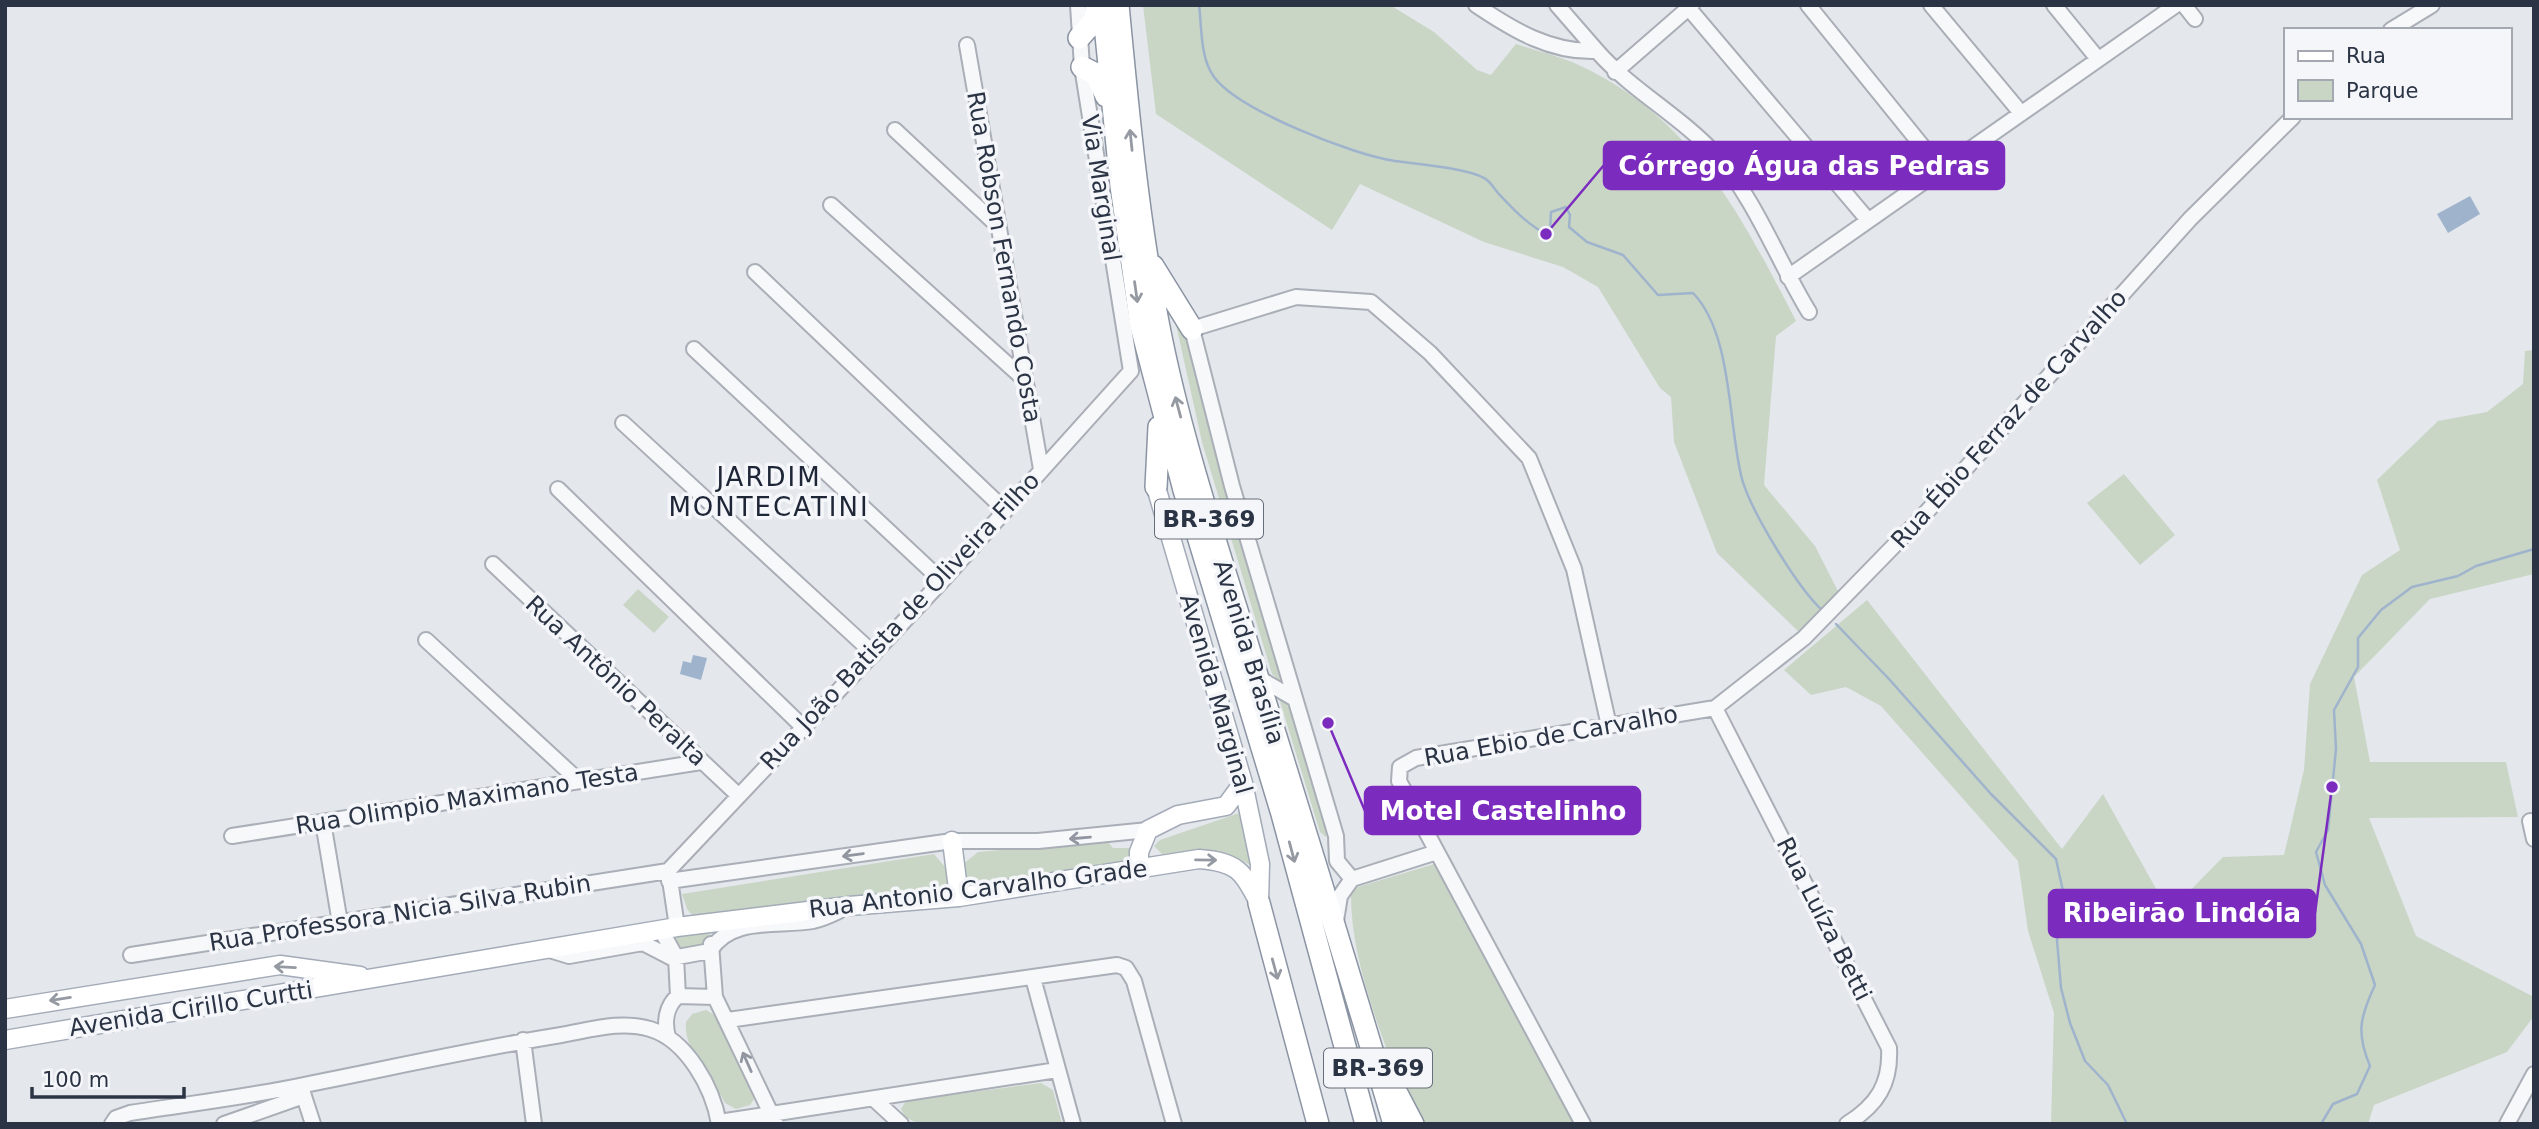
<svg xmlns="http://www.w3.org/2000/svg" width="2539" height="1129" font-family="'DejaVu Sans',sans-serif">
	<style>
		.green { fill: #c9d6c5 }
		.water { fill: #9fb4cc }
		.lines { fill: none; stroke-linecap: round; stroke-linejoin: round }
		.stream { stroke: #9fb4cc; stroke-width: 2.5 }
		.minor-casing { stroke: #a9aeb7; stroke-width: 18 }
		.major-casing { stroke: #a3abb8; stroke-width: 21 }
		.highway-casing { stroke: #8b94a3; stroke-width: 24 }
		.minor { stroke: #f7f8fa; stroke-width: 14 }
		.major { stroke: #fff; stroke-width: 18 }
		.highway { stroke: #fff; stroke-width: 21 }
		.oneway { stroke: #959aa2 }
		.oneway2 { stroke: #9196a0 }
		.labels { text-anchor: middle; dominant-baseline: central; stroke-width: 7; stroke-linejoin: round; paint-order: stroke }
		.shield { fill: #f4f6f9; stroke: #676e7b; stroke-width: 2 }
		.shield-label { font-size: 23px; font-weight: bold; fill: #2b3445 }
		.street-label { font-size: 24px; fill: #2b3445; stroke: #f4f6f9 }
		.neighbourhood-label { font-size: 26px; letter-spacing: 2px; fill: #1d2536; stroke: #f4f6f9 }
		.leader { fill: none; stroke: #7b2cbf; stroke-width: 2.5 }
		.callout-dot { fill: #7b2cbf; stroke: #f4f6f9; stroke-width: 2.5 }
		.callout { fill: #7b2cbf; stroke: #7b2cbf; stroke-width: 2.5 }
		.callout-label { font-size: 26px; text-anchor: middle; font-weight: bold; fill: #fff }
	</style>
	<rect width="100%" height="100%" fill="#e4e7ec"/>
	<path class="green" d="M1143,5h247l44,27 43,38 14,5 25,-31c18,6 38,11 56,18 119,52 168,151 224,259l-20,15 -12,149 51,61 23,45 -38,42 -83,-80 -43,-111 -3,-45 -11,-9 -62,-101 -35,-20 -79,-25 -124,-58 -28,46 -176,-116z
		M1175,320l10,10 99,354 -12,-10 -70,-232z
		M2534,350v224l-104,25 -76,78 16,85h136l12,55 -149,1 47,118 118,61v19l-27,36 -133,53 -6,19h-317l3,-111 -26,-82 -10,-70 -137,-155 -35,-19 -35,8 -27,-25 83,-70 195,249 41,-55 66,118 54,-55 61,-2 20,-85 6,-86 52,-109 38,-25 -23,-70 61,-59 49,-9 36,-28 2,-33z
		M2124,474l51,61 -35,30 -53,-62z
		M638,589l31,28 -15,16 -31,-28z
		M1282,697l9,9 36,117 -1,14 -6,-5 -41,-134z
		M1245,811l8,56c-29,-21 -58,-15 -91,-13l-8,-8 6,-6z
		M1107,841l6,7h18l1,11 -151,28 -15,-5 -4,-17 16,-13z
		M934,854l11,13 4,22 -255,28 -7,-8 -5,-15z
		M1441,862l140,262h-165l-2,-3c-26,-71 -65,-156 -63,-232z
		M710,931l-1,8 -10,11 -20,1 -8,-15z
		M706,1010l12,7 38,79 -6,9 -14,4 -11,-6c-11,-26 -42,-50 -39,-81l6,-8z
		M1041,1083l12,7 9,34h-143l-14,-7 -4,-8 5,-8z"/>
	<path class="water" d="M2470,196l10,18 -32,19 -11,-19z
		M693,655l14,3 -6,22 -21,-6 3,-13 8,2z"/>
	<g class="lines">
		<path class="stream" d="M1199,5c3,23 1,53 15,72 24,33 139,78 181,84 21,3 71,7 89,17 5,2 10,10 14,15 15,16 29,31 48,41l4,-1 1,-21 15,-5 4,8 -1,12 18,15 36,13 35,40 35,-2c40,41 35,133 49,186 9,32 56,110 81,132
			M1836,624l53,55 102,115 65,65 10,46 -9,35 4,48 9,35 15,38 23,24 19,39
			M2321,1124l12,-20 24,-10 13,-28c-14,-33 -10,-49 5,-81l-14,-41 -36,-59 -9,-33 12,-22 8,-81 -2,-39 24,-43v-29l23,-28 31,-23 46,-11 18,-10 58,-17"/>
		<g class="minor-casing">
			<path id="minor" d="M1476,5c37,25 75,48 121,46 35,40 84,65 120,105 38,43 62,107 92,156
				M1557,5l40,46
				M1686,5l182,215
				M1808,5l132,163
				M1931,5l90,108
				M2054,5l44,54
				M2184,5l11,14
				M2391,30l41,-25
				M967,45l74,424
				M1615,72l77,-67
				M895,130l104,97
				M831,205l194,175
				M755,272l250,238
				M1788,277l388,-272
				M694,349l248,232
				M623,423l251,231
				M558,489l246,239
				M493,564l246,232
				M426,640l153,141
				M1257,677l38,22
				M1715,708l174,340c2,36 -12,57 -42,76
				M2530,821l4,18
				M323,822l17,101
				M232,836l469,-74
				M668,871l274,-290 189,-210 -49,-304 -4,-62
				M669,873l8,54
				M1352,879l-15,-18 -1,-25 -104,-350 -40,-157 104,-32 75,5 59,51 99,105 45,111 35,157
				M669,881l283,-40h86l110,-11
				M1336,921l4,-25 12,-17 85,-27
				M661,930l15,27 2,39c-12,10 -14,26 -10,41
				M711,944l4,53 61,127
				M546,949l23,7 74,-13 29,15 38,-7c21,-35 68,-24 103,-30 9,-2 18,-6 26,-10
				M131,955l537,-84
				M1033,978l40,146
				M678,996l37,1
				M728,1020l389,-55 9,3 8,13 40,143
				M523,1040l11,84
				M301,1087l12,37
				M875,1100l26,24
				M719,1122l338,-52
				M112,1124l4,-6 14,-5c58,-9 117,-16 174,-28 86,-17 170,-36 257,-50 29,-5 60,-15 89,-6 37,11 63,59 69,95
				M224,1124l80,-28
				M1583,1124l-184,-343 1,-14 16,-9 299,-50 89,-70 118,-121 268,-298 103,-102
				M2507,1124l27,-50"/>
		</g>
		<g class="major-casing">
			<path id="major" d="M1156,487l87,296 17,81 -1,39
				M952,841l7,56
				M1139,870v-18l9,-22 30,-15 48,-9 17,-23
				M5,1009l275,-44 80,11
				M5,1040l672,-113 172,-21 110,-9 240,-38c37,3 44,11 60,44"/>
		</g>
		<g class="highway-casing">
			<path id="highway" d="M1103,5l18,181 20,140 43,164 98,324 84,310
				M1118,5c10,106 20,212 40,317 21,110 57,217 90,324 49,159 99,318 146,478
				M1079,38l16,-18 1,-15
				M1082,67l14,7 10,22
				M1153,266l39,63
				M1156,487l3,-60
				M1259,903l59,221
				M1391,1082l22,42"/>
		</g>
		<use href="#minor" class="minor"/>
		<use href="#major" class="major"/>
		<use href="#highway" class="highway"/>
	</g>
	<defs><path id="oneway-shaft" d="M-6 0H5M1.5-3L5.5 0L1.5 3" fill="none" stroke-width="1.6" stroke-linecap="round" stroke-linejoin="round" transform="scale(1.75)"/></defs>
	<g class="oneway">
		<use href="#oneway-shaft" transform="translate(1131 140) rotate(-96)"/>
		<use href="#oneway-shaft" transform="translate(1136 292) rotate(82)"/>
		<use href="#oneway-shaft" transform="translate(1178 407) rotate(-105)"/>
		<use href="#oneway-shaft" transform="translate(1292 852) rotate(75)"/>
		<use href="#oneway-shaft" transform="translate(1206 860) rotate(1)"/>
		<use href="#oneway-shaft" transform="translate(285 967) rotate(-177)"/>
		<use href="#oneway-shaft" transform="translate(1275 969) rotate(75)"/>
		<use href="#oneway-shaft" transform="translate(60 999) rotate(171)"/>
	</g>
	<g class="oneway2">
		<use href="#oneway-shaft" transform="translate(1080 838) rotate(175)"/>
		<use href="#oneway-shaft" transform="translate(853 855) rotate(172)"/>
		<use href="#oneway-shaft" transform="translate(747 1062) rotate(-114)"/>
	</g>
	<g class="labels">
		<g class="shield">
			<rect x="1155" y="499.5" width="108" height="39" rx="5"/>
			<rect x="1324" y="1048.5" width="108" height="39" rx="5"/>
		</g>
		<g class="shield-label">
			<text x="1209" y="519">BR-369</text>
			<text x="1378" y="1068">BR-369</text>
		</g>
		<g class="street-label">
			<text transform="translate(1101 188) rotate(81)">Via Marginal</text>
			<text transform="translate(1004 257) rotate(80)">Rua Robson Fernando Costa</text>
			<text transform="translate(2009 419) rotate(-48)">Rua Ébio Ferraz de Carvalho</text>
			<text transform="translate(900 621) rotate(-47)">Rua João Batista de Oliveira Filho</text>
			<text transform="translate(1249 652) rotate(73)">Avenida Brasília</text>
			<text transform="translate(616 681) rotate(43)">Rua Antônio Peralta</text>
			<text transform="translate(1216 694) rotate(74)">Avenida Marginal</text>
			<text transform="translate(1551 736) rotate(-10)">Rua Ebio de Carvalho</text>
			<text transform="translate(467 799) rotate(-9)">Rua Olimpio Maximano Testa</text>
			<text transform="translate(978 889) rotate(-7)">Rua Antonio Carvalho Grade</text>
			<text transform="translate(400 913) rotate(-9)">Rua Professora Nicia Silva Rubin</text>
			<text transform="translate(1824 919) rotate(63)">Rua Luíza Betti</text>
			<text transform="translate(191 1009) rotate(-9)">Avenida Cirillo Curtti</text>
		</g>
		<g class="neighbourhood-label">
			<text x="769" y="477">JARDIM<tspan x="769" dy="30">MONTECATINI</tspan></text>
		</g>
	</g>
	<path class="leader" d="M1546 234L1604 165M1328 723L1365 811M2332 787L2315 913"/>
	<g class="callout-dot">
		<circle cx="1546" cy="234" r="7"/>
		<circle cx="1328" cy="723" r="7"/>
		<circle cx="2332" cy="787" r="7"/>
	</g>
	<g class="callout">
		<rect x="1604" y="142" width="400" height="47" rx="7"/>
		<rect x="1365" y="787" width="275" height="47" rx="7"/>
		<rect x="2049" y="890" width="266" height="47" rx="7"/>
	</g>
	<g class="callout-label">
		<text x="1804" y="175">Córrego Água das Pedras</text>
		<text x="1503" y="820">Motel Castelinho</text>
		<text x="2182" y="922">Ribeirão Lindóia</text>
	</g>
	<rect width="2539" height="1129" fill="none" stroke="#2b3445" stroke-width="14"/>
	<rect x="2284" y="28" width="228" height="91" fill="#f4f6f9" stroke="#a4a8b1" stroke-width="2"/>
	<rect x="2298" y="51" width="35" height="10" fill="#ffffff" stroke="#a4a8b1" stroke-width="2"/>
	<text x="2346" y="63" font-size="21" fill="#2b3445">Rua</text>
	<rect x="2298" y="80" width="35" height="21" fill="#c9d6c5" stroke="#a4a8b1" stroke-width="2"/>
	<text x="2346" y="98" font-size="21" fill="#2b3445">Parque</text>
	<path d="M32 1087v10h152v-10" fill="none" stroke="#2b3445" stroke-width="3.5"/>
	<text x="42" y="1087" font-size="21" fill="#2b3445" stroke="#f4f6f9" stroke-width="5" paint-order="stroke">100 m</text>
</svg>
